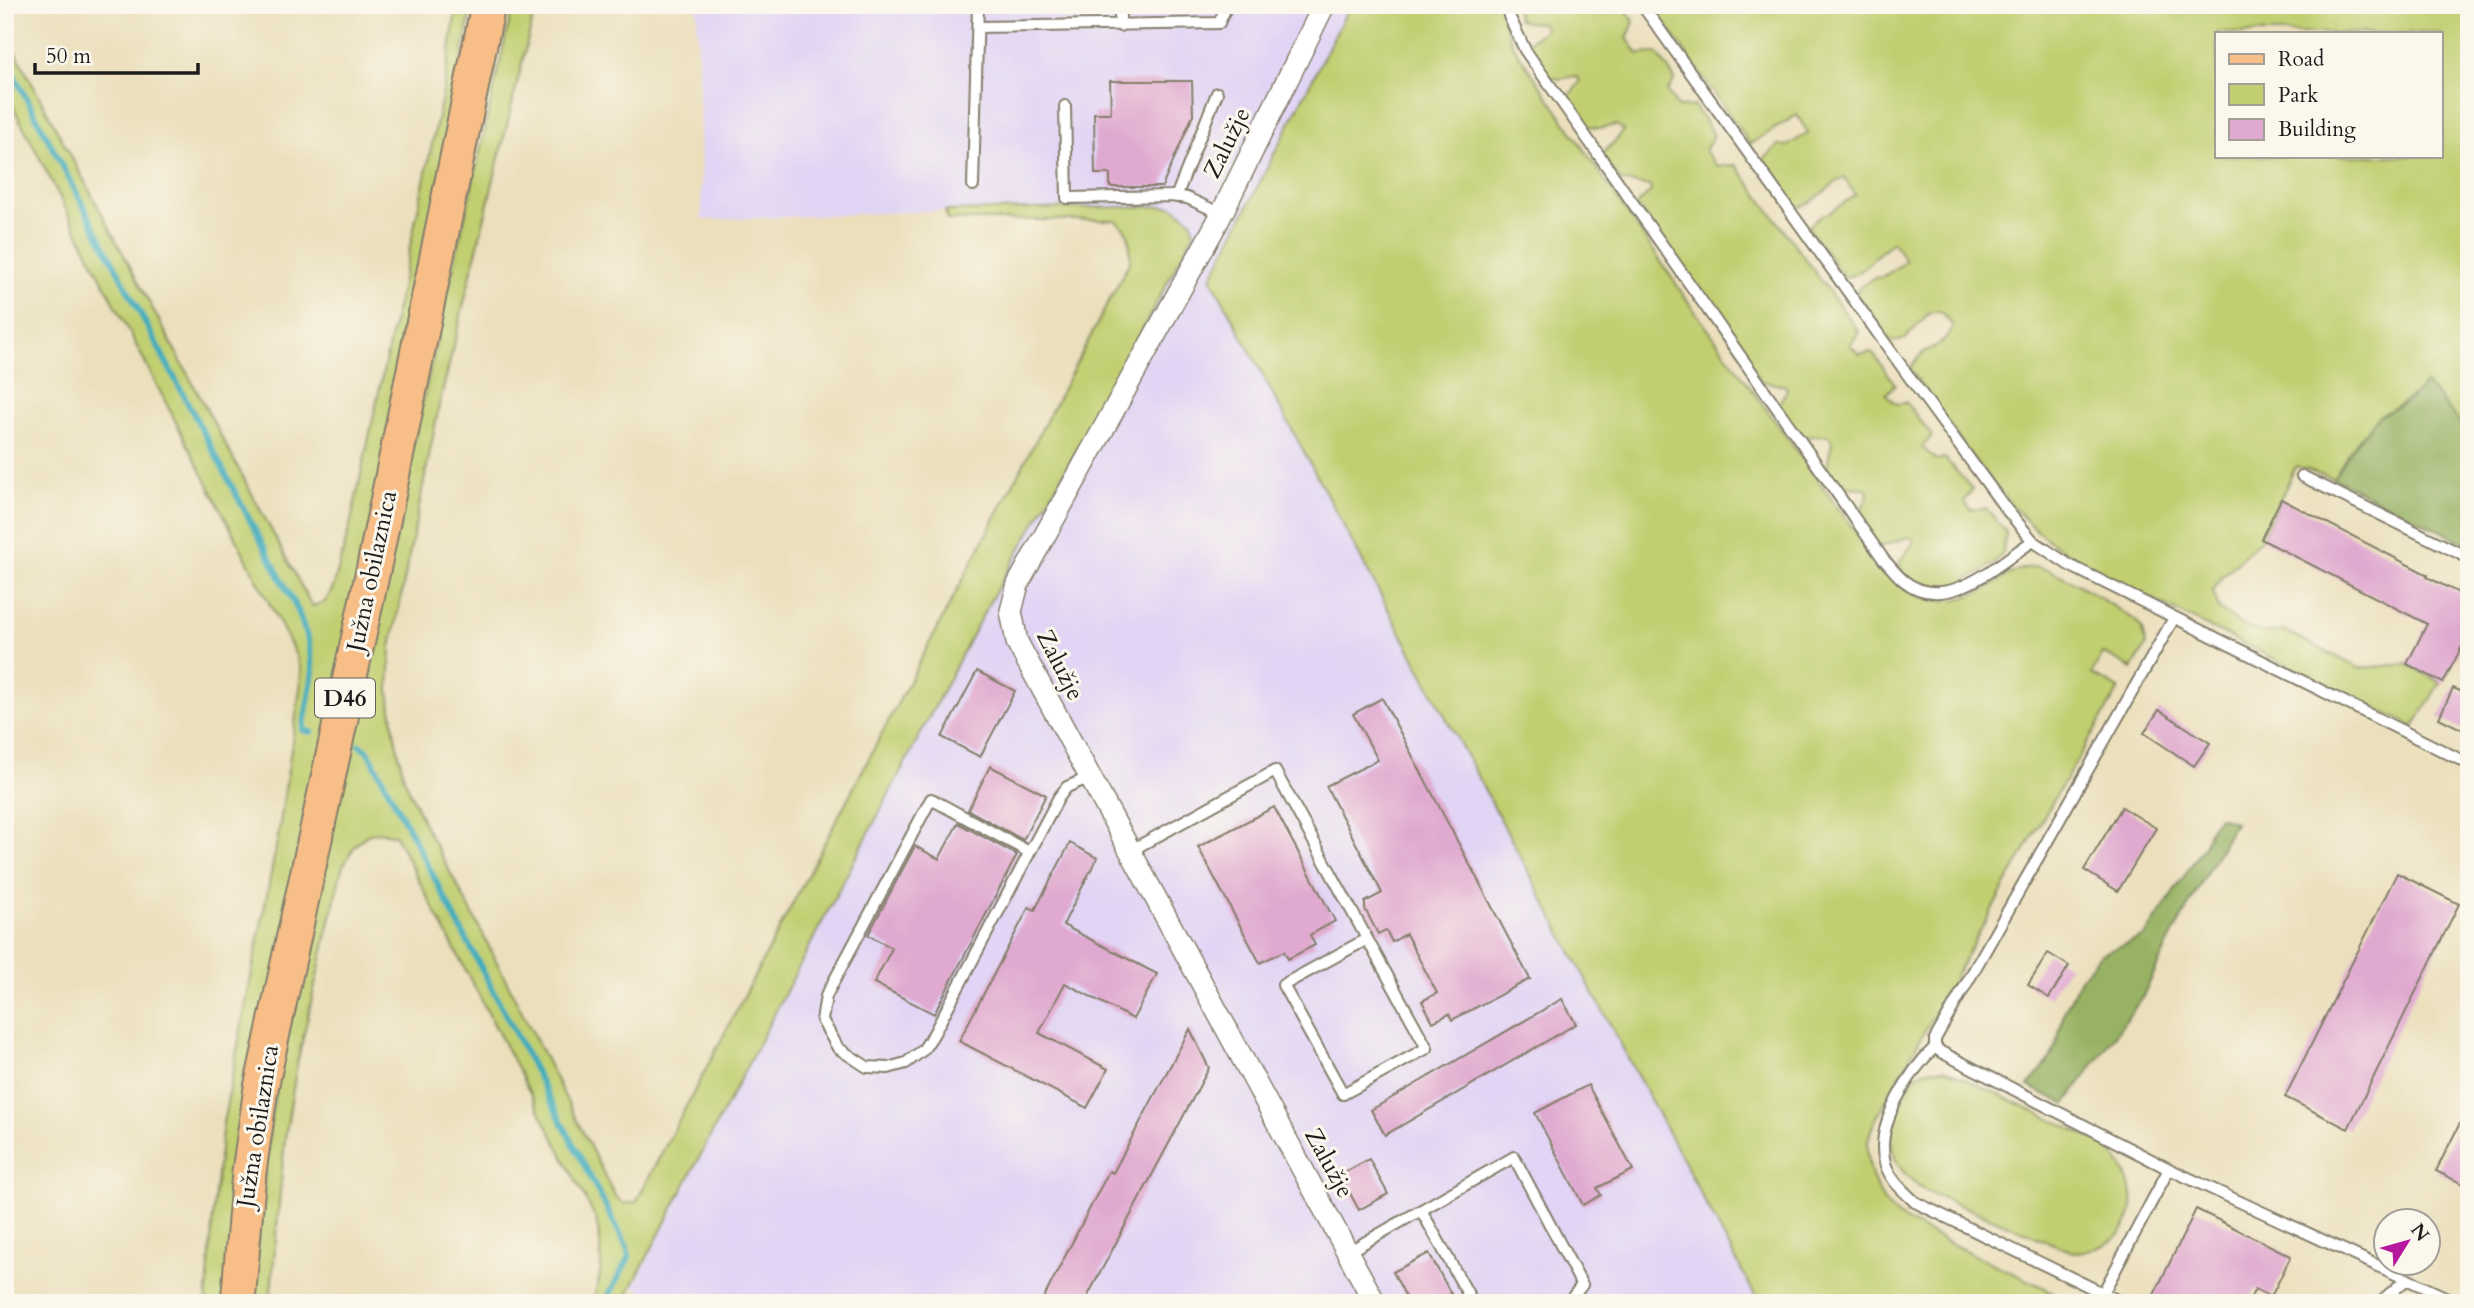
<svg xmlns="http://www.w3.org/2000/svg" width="2474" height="1308" font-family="Cardo,serif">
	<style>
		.built { fill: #e1d4f4 }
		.green { fill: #c1cf71; stroke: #6e7646; stroke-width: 2; fill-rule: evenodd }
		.forest { fill: #98b263; stroke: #5a6740; stroke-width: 2 }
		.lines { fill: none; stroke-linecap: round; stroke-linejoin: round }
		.stream { stroke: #3dabbc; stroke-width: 6 }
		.building { fill: #e0a9cf }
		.lane-casing { stroke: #847e6c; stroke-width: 14 }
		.street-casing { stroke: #847e6c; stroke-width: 24 }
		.primary-casing { stroke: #847e6c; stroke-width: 37 }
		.lane { stroke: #fff; stroke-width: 10 }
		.street { stroke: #fff; stroke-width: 21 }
		.primary { stroke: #f7be87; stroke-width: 33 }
		.labels { text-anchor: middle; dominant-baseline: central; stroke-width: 6; stroke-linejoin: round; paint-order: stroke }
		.shield { fill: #fbf7ec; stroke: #5f5e5a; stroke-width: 2 }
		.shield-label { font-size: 23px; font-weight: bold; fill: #1c1c1c }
		.street-label { font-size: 24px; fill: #1c1c1c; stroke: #fbf7ec }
	</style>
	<rect width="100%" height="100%" fill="#fbf7ec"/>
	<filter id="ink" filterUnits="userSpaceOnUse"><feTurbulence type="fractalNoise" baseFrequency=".0143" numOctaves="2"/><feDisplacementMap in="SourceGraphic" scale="14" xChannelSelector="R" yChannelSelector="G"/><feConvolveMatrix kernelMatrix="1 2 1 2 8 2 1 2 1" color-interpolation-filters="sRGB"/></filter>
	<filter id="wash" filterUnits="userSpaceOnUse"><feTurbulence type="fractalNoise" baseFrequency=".00686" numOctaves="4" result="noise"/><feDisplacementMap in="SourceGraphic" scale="28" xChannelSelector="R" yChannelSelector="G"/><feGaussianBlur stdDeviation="1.57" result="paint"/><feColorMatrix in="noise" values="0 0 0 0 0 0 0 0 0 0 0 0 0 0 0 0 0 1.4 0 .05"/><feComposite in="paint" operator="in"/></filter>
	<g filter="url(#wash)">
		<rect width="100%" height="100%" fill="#ebdfbc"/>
		<path class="built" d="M697,5h653l-138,273 547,1025h-1094l-31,-17 350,-674 183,-325 27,-54 -22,-27 -160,2 -310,12z"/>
		<path class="green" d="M457,5h15l-244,1298h-22l8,-102 9,-78 55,-286 22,-148 1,-19 -7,-19 -289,-560v-58l307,573 13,-4 8,-14 17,-62 93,-433z
			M513,5h23l-97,401 -48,241 -2,44 5,40 10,47 20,46 47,87 144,285 9,8 12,-2 494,-941c0,-19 2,-29 -15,-41h-168l-2,-9 227,-5 19,14 3,13 -104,194 -106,185 -356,682 -7,9h-30c14,-28 11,-55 5,-84l-201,-384c-30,-10 -40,9 -53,33l-45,196 -12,74 -15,165h-17l4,-59 14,-127 61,-315z
			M1350,5h151l4,21 9,21 175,256 195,268c32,34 66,38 107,15 14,-9 26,-19 44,-19 22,0 78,40 100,53l6,7 5,18 -14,24 -29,-16 -11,21 27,15 -83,141 -154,278c-6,11 -13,22 -14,35 -2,21 7,50 22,65 12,13 30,20 46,28 38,20 78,37 117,56l-5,11h-289l-548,-1025z
			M1516,5h107l11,17 -7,16 11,16 19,-1 18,26 -8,13 11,15 16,-1 20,29 -9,16 12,15 19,-1 123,167 -9,13 9,9 13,-2 23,32 -9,10c6,7 10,13 20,8l26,34 -10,11 14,13 9,-2 27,31 -8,13 6,8 16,-2 20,24 -3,20 -8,11 -41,24 -30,1 -23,-16 -1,-11 14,-19 -2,-4 -4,-1 -28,10 -22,-29c0,-12 15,-18 8,-30 -22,-1 -27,0 -40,-19l6,-26 -2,-6 -4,-2 -25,2 -23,-32 9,-15 -1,-4 -25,-5 -124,-176 14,-14 -1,-5 -29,-5 -19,-25c6,-11 16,-14 21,-26l-6,-5 -17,3 -15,-1 -19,-26c3,-8 10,-12 14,-20l-4,-5 -16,3 -10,-2 -23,-33c5,-8 12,-7 18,-15l-3,-6 -16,-1 -8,-3z
			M1652,5h817v428l-43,-49c-21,19 -45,32 -65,53 -11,12 -19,28 -28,41l-37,-12 -35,73 -40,39 -8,13 6,18 21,15 24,9 21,-2 74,37 48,-4 33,18 -26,45 -322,-157c-22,-15 -46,-29 -64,-48 -46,-45 -81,-101 -118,-153 15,-28 32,-15 43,-43l-11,-14 -5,-1 -9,3 -23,25 -13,3 -35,-47 -1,-4 17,-13 10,-1 23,-16 -13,-19c-18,9 -27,34 -49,35l-34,-46 -1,-5 14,-12 3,1 29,-20 -11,-18c-17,10 -32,29 -49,31l-33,-47 16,-16 9,1 21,-13 -11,-18 -47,29zM2217,33h224v123h-224z
			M1944,1069l156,73c49,39 44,107 -27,110l-147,-61c-13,-9 -28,-21 -32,-36 -7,-22 6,-66 24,-80 7,-7 17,-6 26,-6z"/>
		<path class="forest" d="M2426,384l43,49v112l-136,-67 27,-40 19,-22 30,-16z
			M2219,817l16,5 -62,112 -31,64 -77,106 -37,-18 21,-25 8,-18 7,-31 18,-36 19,-22 44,-18 59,-90 6,-17z"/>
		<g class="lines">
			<path class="stream" d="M5,58l293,553 11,32 4,29 -10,58 8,2
				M359,745l9,6 259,496 2,10 -24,46"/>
		</g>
		<g id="blocks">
			<path class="building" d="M1110,81h82l1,34 -31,72h-52v-13h-15l-1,-61h17z
				M2281,499l147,76 -1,2 42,21v35l-26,50 -36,-19 20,-40 -166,-85z
				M977,671l38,20 -35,66 -38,-20z
				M2453,688l16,7v38l-30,-15z
				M1382,698l148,281 -78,41 -3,-6 -16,8 -11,-21 15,-8 -31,-59 -14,8 -6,-12 -8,4 -13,-25v-7l17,-9 -56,-107 52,-26 -25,-46z
				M2159,710l51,33 -16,23 -50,-33z
				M990,766l56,29 -23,45 -55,-30z
				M1274,807l61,114 -25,14 5,10 -27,14 -4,-8 -24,12 -62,-116z
				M2122,807l34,21 -38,63 -34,-21z
				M958,823l59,32 -83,159 -60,-31 18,-35 -24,-13 47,-89 24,13z
				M1070,843l27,15 -34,67 94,49 -24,45 -68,-36 -26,50 69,36 -21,39 -128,-67 70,-134 6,3z
				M2397,873l62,31 -111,225 -63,-32z
				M2048,953l21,13 -20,32 -21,-13z
				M1562,999l14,25 -191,111 -14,-25z
				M1190,1029l19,39 -125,235h-43l68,-132 4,2z
				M1588,1085l45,85 -36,18 4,7 -18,10 -48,-92z
				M2469,1105v82l-33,-16z
				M1369,1159l19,35 -29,16 -19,-35z
				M2196,1209l95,47 -20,41 -16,-8 -7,14h-98z
				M1429,1253l27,50h-47l-16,-31z"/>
		</g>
	</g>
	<g filter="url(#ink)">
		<use href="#blocks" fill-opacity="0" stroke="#847e6c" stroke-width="2"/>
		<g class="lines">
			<g class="lane-casing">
				<path id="lane" d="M1120,5v21
					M1509,5v11l16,34 359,510c6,6 12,14 19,20 43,36 94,-16 130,-39
					M1642,5l268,373 96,131 27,32 36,24 400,199
					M978,27l241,-4 8,-18
					M1065,106l2,92 106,-2 14,2 35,16
					M973,185l5,-180
					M1176,197l41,-104
					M2302,476l167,82
					M2174,618l-239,421v8l6,5 228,117 289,134
					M1130,851l145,-80 152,277 -84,46 -60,-109 84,-46
					M1029,852l-98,-53 -105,197 -4,24 16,28 29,19 21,1 18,-5 17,-13 10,-15 126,-238 8,-10 23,-10
					M1935,1047c-25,24 -58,74 -51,111 3,19 17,31 31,44l208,101
					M1421,1210l52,93
					M1348,1252l166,-95 68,128 -14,18
					M2103,1293l66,-124
					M2379,1303l28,-24"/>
			</g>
			<g class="street-casing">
				<path id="street" d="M1324,5l-106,216 -200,363 -7,27 6,31 358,661"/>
			</g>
			<g class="primary-casing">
				<path id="primary" d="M238,1303l11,-131 12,-84 113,-522 114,-561"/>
			</g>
			<use href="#lane" class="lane"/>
			<use href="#street" class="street"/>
			<use href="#primary" class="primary"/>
		</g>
	</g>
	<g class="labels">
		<rect class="shield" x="315" y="678.5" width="60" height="39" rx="5"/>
		<g class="shield-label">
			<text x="345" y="698">D46</text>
		</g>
		<g class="street-label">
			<text transform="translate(1227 143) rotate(-64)">Zalužje</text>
			<text transform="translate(372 571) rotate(-78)">Južna obilaznica</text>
			<text transform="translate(1060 665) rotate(63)">Zalužje</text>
			<text transform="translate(258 1126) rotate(-81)">Južna obilaznica</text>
			<text transform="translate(1329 1163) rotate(61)">Zalužje</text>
		</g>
	</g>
	<rect width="2474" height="1308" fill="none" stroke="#fbf7ec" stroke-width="28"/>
	<rect x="2215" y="32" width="228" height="126" fill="#fbf7ec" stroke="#a29f99" stroke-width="2"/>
	<rect x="2229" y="54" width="35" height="10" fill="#f7be87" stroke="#a29f99" stroke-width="2"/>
	<text x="2278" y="66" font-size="21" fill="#1c1c1c">Road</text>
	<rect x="2229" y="84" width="35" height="21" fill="#c1cf71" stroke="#a29f99" stroke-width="2"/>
	<text x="2278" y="102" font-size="21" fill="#1c1c1c">Park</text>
	<rect x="2229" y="119" width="35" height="21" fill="#e0a9cf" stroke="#a29f99" stroke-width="2"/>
	<text x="2278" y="136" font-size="21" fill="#1c1c1c">Building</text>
	<g transform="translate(2407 1242) rotate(53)"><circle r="33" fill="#fbf7ec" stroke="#a29f99" stroke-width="2"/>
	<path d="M0-5L12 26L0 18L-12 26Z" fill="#b5179e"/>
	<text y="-10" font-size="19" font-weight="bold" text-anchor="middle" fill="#1c1c1c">N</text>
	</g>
	<path d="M35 63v10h163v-10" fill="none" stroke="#1c1c1c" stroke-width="3.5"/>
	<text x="46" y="63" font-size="21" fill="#1c1c1c" stroke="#fbf7ec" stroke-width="5" paint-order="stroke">50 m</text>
</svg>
